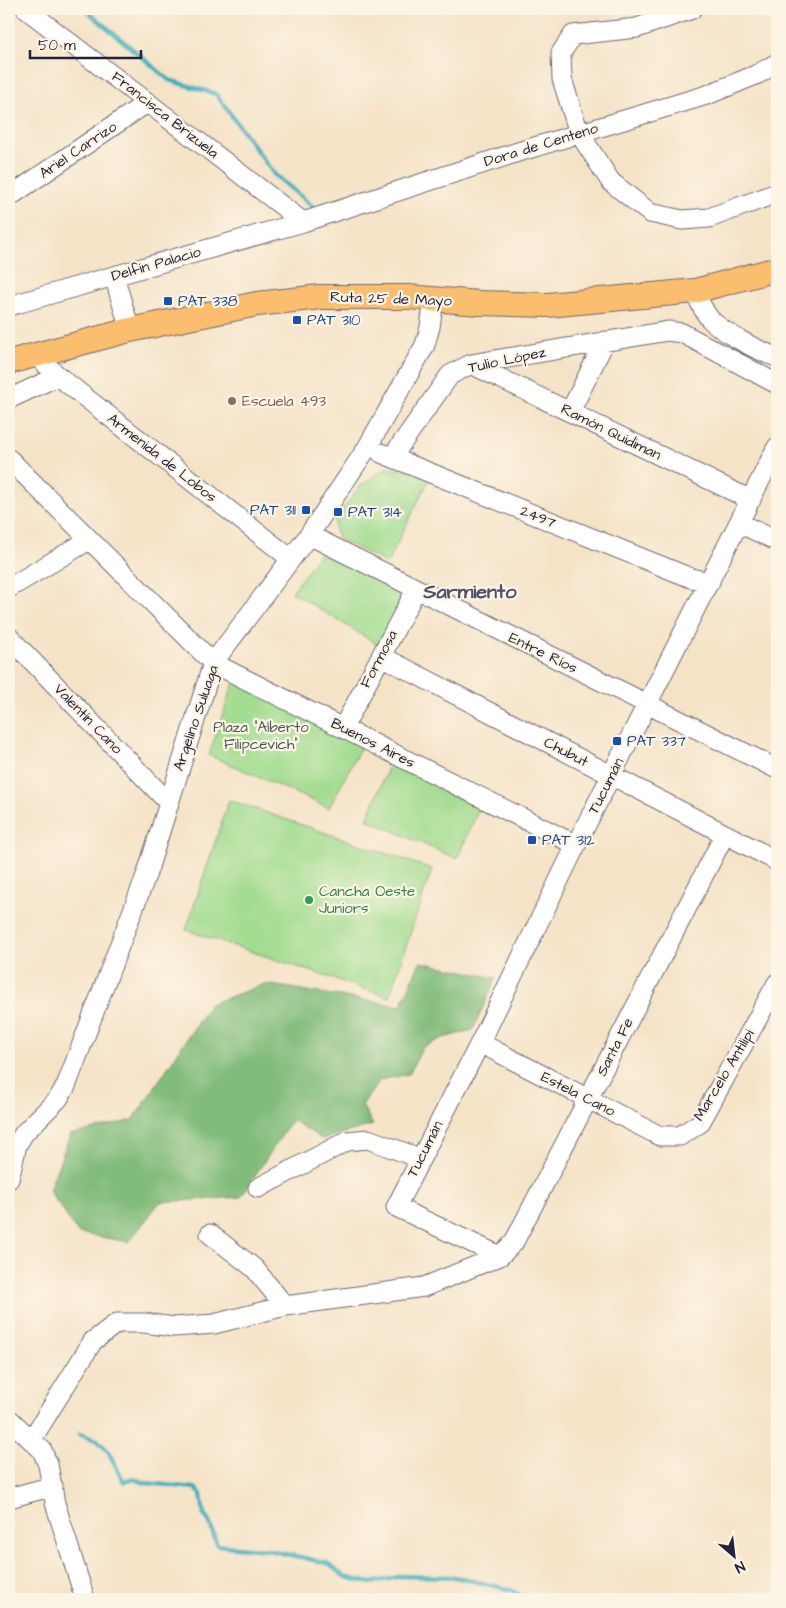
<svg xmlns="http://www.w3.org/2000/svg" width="786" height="1608" font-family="'Architects Daughter',sans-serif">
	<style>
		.green { fill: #a2dc8f; stroke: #627f65 }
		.forest { fill: #81bc7a; stroke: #526f5a }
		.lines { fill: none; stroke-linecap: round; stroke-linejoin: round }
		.stream { stroke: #3eadbc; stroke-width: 4.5 }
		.minor-casing { stroke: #6c666c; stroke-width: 21 }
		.major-casing { stroke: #6c666c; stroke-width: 26 }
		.minor { stroke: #fff; stroke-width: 19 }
		.major { stroke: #fbbe6e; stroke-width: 24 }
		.transit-dot { fill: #1a4fb4; stroke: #fcf5e5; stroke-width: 2 }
		.education-dot { fill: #8d6e63; stroke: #fcf5e5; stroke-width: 2 }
		.leisure-dot { fill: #2e9e5b; stroke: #fcf5e5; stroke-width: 2 }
		.labels { text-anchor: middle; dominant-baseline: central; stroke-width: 4.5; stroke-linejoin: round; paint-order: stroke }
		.street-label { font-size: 15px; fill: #22223b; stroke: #fcf5e5 }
		.transit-label { font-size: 15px; fill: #164399; stroke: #fcf5e5; text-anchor: start }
		.education-label { font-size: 15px; fill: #785e54; stroke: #fcf5e5; text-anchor: start }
		.park-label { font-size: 15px; fill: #485a54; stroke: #fcf5e5 }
		.leisure-label { font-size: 15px; fill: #27864d; stroke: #fcf5e5; text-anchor: start }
		.district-label { font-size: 20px; font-weight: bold; fill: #504e6d; stroke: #fcf5e5 }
	</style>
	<rect width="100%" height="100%" fill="#fcf5e5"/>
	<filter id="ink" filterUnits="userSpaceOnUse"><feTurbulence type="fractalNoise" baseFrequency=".02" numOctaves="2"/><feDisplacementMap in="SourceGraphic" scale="10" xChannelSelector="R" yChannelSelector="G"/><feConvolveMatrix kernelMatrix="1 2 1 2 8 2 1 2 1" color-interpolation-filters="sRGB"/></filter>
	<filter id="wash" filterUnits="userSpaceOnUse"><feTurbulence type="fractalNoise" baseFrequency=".0096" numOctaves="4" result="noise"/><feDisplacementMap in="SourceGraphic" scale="20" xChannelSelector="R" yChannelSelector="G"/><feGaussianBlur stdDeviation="1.12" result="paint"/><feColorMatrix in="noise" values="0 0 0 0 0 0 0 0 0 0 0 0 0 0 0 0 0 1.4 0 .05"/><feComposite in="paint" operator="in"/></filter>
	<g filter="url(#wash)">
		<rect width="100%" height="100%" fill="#f5e3c8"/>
		<path class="green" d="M386,468l29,3 14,9 -42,83 -48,-24 -4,-9v-10l25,-34z
			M320,553l89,39 -29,54 -88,-54z
			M235,679l127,66 -33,63 -120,-53z
			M391,761l89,46 -23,52 -90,-40z
			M229,800l203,69 -43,128 -203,-67z"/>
		<path class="forest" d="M420,962l76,16 -23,52 -30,8 -20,9 -14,27 -29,6 -18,25 11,20 -51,14 -30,-19 -51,77 -81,5 -31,40 -51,-9 -29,-43 21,-55 63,-15 77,-116 55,-20 136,22z"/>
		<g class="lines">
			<path class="stream" d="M85,9l84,71 47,14 58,80 39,33
				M79,1434l18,6 11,11 16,31 10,-3 12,4 49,5 6,6 3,21 5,6 8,24 51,5 59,13 18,14 26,6 31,-7 53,1 53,12 20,10"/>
		</g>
	</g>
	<g filter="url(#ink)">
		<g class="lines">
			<g class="minor-casing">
				<path id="minor" d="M26,9l277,213
					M692,9l-55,19 -64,7 -12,18 1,26 17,54 32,49 39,31 32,7 27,-2 68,-25
					M9,197l139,-95
					M114,276l16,54
					M695,291c4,10 8,20 15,28 12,13 50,33 67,38
					M9,306l294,-84 215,-70 189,-57 51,-21 19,-11
					M36,355l22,21 233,183
					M471,364l280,136
					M9,399l49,-23
					M570,412l35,-71
					M381,453l310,125 19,4
					M392,457l58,-82 21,-11 197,-33 14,2 95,51
					M9,459l204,204 363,182
					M739,523l38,18
					M309,535l468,234
					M9,588l80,-48
					M9,637l159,165
					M381,656l396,205
					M343,728l73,-138
					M480,1043l180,93h20l20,-13 77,-140
					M9,1179l8,-34 7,-12 34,-34 8,-13 81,-213 66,-210 96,-128 58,-87 58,-103 5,-18 4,-28
					M258,1188l89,-47 21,-2 51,19
					M210,1234l44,34 31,38
					M500,1256l-104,-49 84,-164 96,-198 201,-398
					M9,1419l33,31 6,15 7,38 30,96
					M32,1439l61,-98 24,-18h27l30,4 40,-3 71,-18 139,-19 76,-31 14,-14 211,-408
					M9,1498l44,-12"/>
			</g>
			<g class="major-casing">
				<path id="major" d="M9,362l121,-32 127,-26 63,-7h88l71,6 69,2 147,-14 82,-22"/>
			</g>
			<use href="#minor" class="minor"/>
			<use href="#major" class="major"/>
		</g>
	</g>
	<g class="transit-dot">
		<rect x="163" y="296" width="10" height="10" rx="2.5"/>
		<rect x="292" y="315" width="10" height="10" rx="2.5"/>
		<rect x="301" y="505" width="10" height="10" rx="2.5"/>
		<rect x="333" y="507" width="10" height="10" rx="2.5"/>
		<rect x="612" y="736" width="10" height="10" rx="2.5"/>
		<rect x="527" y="835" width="10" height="10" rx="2.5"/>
	</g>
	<circle class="education-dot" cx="232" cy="401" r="5"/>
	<circle class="leisure-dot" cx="309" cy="900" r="5"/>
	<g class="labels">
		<g class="street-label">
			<text transform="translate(165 115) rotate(38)">Francisca Brizuela</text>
			<text transform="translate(541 145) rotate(-17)">Dora de Centeno</text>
			<text transform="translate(78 150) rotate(-34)">Ariel Carrizo</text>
			<text transform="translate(156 264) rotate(-16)">Delfín Palacio</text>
			<text transform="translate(391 299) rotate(2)">Ruta 25 de Mayo</text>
			<text transform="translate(507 360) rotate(-12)">Tulio López</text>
			<text transform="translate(611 432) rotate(26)">Ramón Quidiman</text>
			<text transform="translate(162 458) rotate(38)">Armenida de Lobos</text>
			<text transform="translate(538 517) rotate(22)">2497</text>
			<text transform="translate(543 653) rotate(26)">Entre Ríos</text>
			<text transform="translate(379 659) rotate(-62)">Formosa</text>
			<text transform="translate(196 718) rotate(-71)">Argelino Suluaga</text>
			<text transform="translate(88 719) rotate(46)">Valentín Cano</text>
			<text transform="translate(373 743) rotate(27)">Buenos Aires</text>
			<text transform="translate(566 752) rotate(27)">Chubut</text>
			<text transform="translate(606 786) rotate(-63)">Tucumán</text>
			<text transform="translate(615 1047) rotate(-63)">Santa Fe</text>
			<text transform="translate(724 1075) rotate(-59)">Marcelo Antilipi</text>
			<text transform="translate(578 1094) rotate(27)">Estela Cano</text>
			<text transform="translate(425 1149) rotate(-63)">Tucumán</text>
		</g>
		<g class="transit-label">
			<text x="178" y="301">PAT 338</text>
			<text x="307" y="320">PAT 310</text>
			<text x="296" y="510" text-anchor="end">PAT 311</text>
			<text x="348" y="512">PAT 314</text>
			<text x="627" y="741">PAT 337</text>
			<text x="542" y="840">PAT 312</text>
		</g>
		<g class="education-label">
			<text x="242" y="401">Escuela 493</text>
		</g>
		<g class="park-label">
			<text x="261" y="727">Plaza “Alberto<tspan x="261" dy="17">Filipcevich”</tspan></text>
		</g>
		<g class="leisure-label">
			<text x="319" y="891">Cancha Oeste<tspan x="319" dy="17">Juniors</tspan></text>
		</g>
		<g class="district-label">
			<text x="470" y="592">Sarmiento</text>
		</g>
	</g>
	<rect width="786" height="1608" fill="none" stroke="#fcf5e5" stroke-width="30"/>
	<g transform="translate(734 1556) rotate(152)" stroke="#fcf5e5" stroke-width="4" paint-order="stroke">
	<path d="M0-4L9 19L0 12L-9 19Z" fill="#22223b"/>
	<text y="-8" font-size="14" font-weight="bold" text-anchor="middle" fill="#22223b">N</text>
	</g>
	<path d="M30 50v8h111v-8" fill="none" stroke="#22223b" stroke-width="2.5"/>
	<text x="38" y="50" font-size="15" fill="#22223b" stroke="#fcf5e5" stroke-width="4" paint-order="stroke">50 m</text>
</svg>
